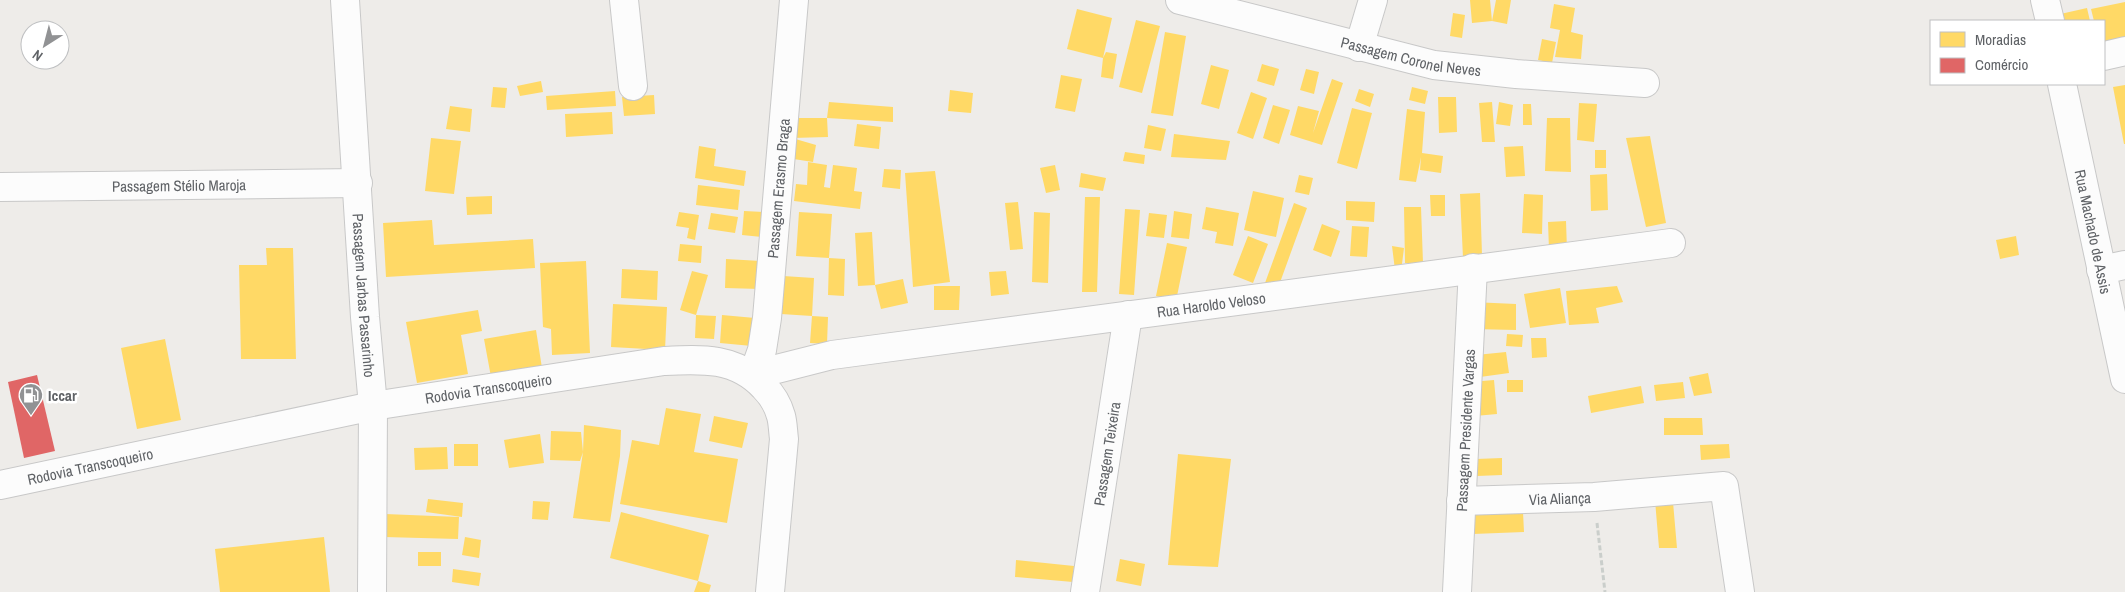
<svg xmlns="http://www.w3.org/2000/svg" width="2125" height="592" font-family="'Archivo Narrow',sans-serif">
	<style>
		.homes { fill: #ffd966 }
		.shops { fill: #e06666 }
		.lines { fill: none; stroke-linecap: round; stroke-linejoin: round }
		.street-casing { stroke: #c8c8c8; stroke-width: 30 }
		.secondary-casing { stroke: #c8c8c8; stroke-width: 30 }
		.path { stroke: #cacecb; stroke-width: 3; stroke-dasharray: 5 2.5; stroke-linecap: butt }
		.street { stroke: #fcfcfc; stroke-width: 28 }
		.secondary { stroke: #fcfcfc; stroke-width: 28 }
		.labels { text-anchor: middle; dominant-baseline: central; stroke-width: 5; stroke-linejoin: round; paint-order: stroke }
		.street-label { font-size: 15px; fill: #5f6266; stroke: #fff }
		.poi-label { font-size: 15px; font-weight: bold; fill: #5f6266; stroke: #fff; text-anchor: start }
	</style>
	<rect width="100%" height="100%" fill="#eeece9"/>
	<path class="homes" d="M1470,0h20l2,21 4,-21h15l-4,24 -15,-3 -20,2z
		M2125,2v45l-21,4v-30h-10l-3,-12z
		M1554,4l21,4 -4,24 12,3 -2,24 -26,-2 5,-27 -10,-2z
		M2087,8l3,13h-33l-1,-6z
		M1077,9l35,9 -9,40 -36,-9z
		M1453,13l12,2 -3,23 -12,-2z
		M1136,20l24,6 -18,67 -23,-6z
		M1165,32l21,4 -13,80 -22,-3z
		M1542,39l14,3 -4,21 -14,-3z
		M1106,52l11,2 -4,25 -12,-2 2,-19z
		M1262,64l17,5 -5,17 -17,-5z
		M1211,65l18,5 -10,39 -18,-5z
		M1306,69l13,3 -5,22 -14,-4z
		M1061,75l21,4 -7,33 -20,-4z
		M1332,79l11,4 -21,62 -32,-10 8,-29 21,5 -6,22z
		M541,81l2,11 -23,4 -3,-10z
		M2125,85v59h-1l-11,-57z
		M493,87l14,1 -2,20 -14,-1z
		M1412,87l16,4 -3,13 -16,-4z
		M1359,89l15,5 -4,13 -15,-6z
		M950,90l23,3 -2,20 -23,-2z
		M615,91l1,15 -69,4 -1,-14z
		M1251,92l16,6 -14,41 -16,-6z
		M654,95l1,19 -31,2 -2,-19z
		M1438,97h18l1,35 -18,1z
		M829,102l64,5v15l-66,-4z
		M1492,102l3,40h-13l-3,-39z
		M1499,102l14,3 -3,21 -14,-2z
		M1579,103l18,1 -3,38 -17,-2z
		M1523,104h8l1,21h-9z
		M1273,105l17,5 -11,34 -16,-6z
		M450,106l22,3 -2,23 -24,-3z
		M1352,108l20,5 -15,56 -20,-6z
		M1407,109l18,3 -3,41 21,3 -2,17 -21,-3 1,-13 -5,25 -17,-2z
		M612,112l1,22 -47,3 -1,-23z
		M794,118h33l1,19 -36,1z
		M1547,118h23l1,54 -26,-1z
		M857,124l24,3 -2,22 -25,-3z
		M1148,125l18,4 -5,22 -17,-3z
		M1174,134l56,7 -4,19 -55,-3z
		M1650,136l16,87 -20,4 -20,-89z
		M431,138l30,3 -7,53 -29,-3z
		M792,138l24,7 -3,17 -26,-4z
		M699,146l17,3 -2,17 32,5 -2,15 -49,-8z
		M1523,146l2,30 -19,1 -2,-30z
		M1595,150h11v18h-11z
		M1125,152l20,3 -1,9 -21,-3z
		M808,162l19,3 -3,22 6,1 3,-23 24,3 -3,23 8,1 -2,17 -66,-8 2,-17 11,1z
		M1055,165l5,25 -14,3 -6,-25z
		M884,169l17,1 -1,19 -18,-2z
		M935,171l15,111 -37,5 -8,-114z
		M1081,173l25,5 -3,13 -24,-4z
		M1607,174l1,36 -17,1 -1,-36z
		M1299,175l14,3 -4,17 -14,-3z
		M698,185l42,5 -2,20 -42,-5z
		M1253,191l31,7 -8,39 -32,-7z
		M1480,193l2,62 -19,3 -3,-64z
		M1524,194l19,1 -1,39 -20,-1z
		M1430,195h15v21h-14z
		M492,196v18l-25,1 -1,-18z
		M1085,197h15l-3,95h-15z
		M1346,201l29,1 -1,20 -28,-2z
		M1018,202l5,47 -13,1 -5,-47z
		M1294,203l13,5 -29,80 -13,-5z
		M1206,207l33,6 -6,33 -18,-3 2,-11 -15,-3z
		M1404,207h17l2,56h-18z
		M1125,209l15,1 -6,85 -15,-1z
		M744,211l20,1 -2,25 -20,-2z
		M1174,211l18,3 -3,25 -18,-2z
		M679,212l20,3 -4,25 -8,-2 2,-10 -13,-2z
		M799,212l33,2 -3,44 16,1 -1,37 -16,-1 1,-37 -33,-2z
		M1034,212l16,1 -2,70 -16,-1z
		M711,213l27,4 -3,16 -27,-4z
		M1149,213l18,2 -3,23 -18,-2z
		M432,220l2,25 99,-6 2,29 -149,9 -3,-54z
		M1566,221l1,29h-18l-1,-28z
		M1322,224l18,7 -9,26 -18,-7z
		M1352,226l17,1 -2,30 -17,-1z
		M872,232l3,53 -17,1 -3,-53z
		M1248,236l20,8 -15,39 -20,-8z
		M2016,236l3,19 -19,4 -4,-19z
		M1167,243l20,4 -11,54 -20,-5z
		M680,244l22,2 -1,17 -23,-2z
		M1392,246l12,2 -3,24 -6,-2z
		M266,248h27l3,111h-55l-2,-94h28z
		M726,259l35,2 -1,28 -35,-1z
		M586,261l4,92 -38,2 -1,-26 -8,-2 -3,-64z
		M622,269l36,2 -1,29 -36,-2z
		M692,271l16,4 -12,40 20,1 -2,23 -19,-1 1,-23 -16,-5z
		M1006,271l3,23 -18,2 -2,-24z
		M783,276l31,2 -2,38 -31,-2z
		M903,279l5,24 -27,6 -6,-24z
		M934,286h26l-1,24h-25z
		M1617,286l6,16 -27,6 3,15 -30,2 -3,-34z
		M1560,288l6,35 -36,5 -6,-34z
		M1472,302l44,2v26l-44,-1z
		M613,304l54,3 -2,43 -54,-3z
		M478,310l4,21 -21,4 7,39 -51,9 -11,-61z
		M722,315l33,3 -3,28 -32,-3z
		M812,316l16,1 -1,27 -17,-1z
		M536,330l6,38 -51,9 -7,-38z
		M1507,334l16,1 -1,12 -16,-1z
		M1531,338h15l1,19 -15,1z
		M165,339l16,81 -44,9 -16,-81z
		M1506,352l3,21 -29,4 -4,-22z
		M1708,373l4,20 -18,3 -5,-19z
		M1494,380l3,34 -22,2 -4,-34z
		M1507,380h16v12h-16z
		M1683,382l2,16 -29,3 -2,-16z
		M1641,386l3,17 -53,10 -3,-17z
		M666,408l35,6 -7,38 44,7 -11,64 -107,-19 12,-64 27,5z
		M714,416l34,7 -6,25 -33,-7z
		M1664,418h38l1,17h-39z
		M584,425l37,5 -1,26 -10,66 -37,-4 10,-66 -3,9 -30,-1 1,-29 30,1 2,20z
		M540,434l4,29 -35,5 -5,-28z
		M454,444h24v22h-24z
		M1729,444l1,14 -29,2 -1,-15z
		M447,447l1,22 -33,1 -1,-22z
		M1178,454l53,5 -13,108 -50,-2z
		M1502,458v17l-25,1 -1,-17z
		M428,499l35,4 -1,14 -36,-5z
		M1655,500l18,2 4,46h-18z
		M533,501l17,1 -2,18 -16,-1z
		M621,512l88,23 -11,46 -88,-23z
		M1523,512l1,20 -51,2 -1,-20z
		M385,514l74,3 -1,22 -74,-2z
		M324,537l6,55h-110l-5,-43z
		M465,537l16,3 -2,18 -17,-3z
		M418,552h23v14h-23z
		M1120,559l25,5 -4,22 -25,-5z
		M1016,560l58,6 -1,16 -58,-5z
		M453,569l28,4 -2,13 -27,-4z
		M698,581l13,4 -2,7h-15z"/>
	<path class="shops" d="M37,375l18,76 -31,7 -16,-76z"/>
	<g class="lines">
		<g class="street-casing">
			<g id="street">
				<path d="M624,0l9,86"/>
				<path id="s1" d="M1180,0l254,65 82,9 129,9"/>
				<path d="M2045,0l5,21"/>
				<path d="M1359,47l14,-47"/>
				<path d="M2104,56l21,-5"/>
				<path id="s2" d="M2062,84l63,295"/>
				<path id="s3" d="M0,187l358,-4"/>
				<path d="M2101,270l24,-5"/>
				<path id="s4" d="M753,375l79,-20 839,-112"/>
				<path id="s5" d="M753,375l9,-25 5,-32 27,-318"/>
				<path id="s6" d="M1461,501l133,-4 130,-11 16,106"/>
				<path d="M372,592l1,-186"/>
				<path id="s7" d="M1085,592l43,-277"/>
				<path id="s8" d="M1457,592l16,-324"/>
			</g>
		</g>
		<g class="secondary-casing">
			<g id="secondary">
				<path id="s9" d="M345,0l20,317 8,89"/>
				<path id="s10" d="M0,485l373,-79 291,-45c38,-2 72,-4 100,26 8,8 14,18 17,29 2,7 2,16 3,23l-14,153"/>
			</g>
		</g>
		<path class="path" d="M1597,523l8,69"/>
		<use href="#street" class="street"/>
		<use href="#secondary" class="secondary"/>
	</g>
	<defs>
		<g id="fuel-pin" transform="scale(1.25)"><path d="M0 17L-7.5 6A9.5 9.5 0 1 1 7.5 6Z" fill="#919294" stroke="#fff"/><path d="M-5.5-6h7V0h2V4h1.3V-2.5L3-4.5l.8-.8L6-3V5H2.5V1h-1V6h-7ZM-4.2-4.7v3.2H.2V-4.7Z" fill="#fff"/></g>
	</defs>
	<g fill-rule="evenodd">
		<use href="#fuel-pin" x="31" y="395"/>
	</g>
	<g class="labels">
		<g class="street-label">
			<text stroke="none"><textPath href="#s1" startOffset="238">Passagem Coronel Neves</textPath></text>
			<text stroke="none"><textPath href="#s3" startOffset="179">Passagem Stélio Maroja</textPath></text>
			<text stroke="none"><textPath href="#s5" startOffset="189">Passagem Erasmo Braga</textPath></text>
			<text stroke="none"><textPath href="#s2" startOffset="151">Rua Machado de Assis</textPath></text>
			<text stroke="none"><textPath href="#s9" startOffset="296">Passagem Jarbas Passarinho</textPath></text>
			<text stroke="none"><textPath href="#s4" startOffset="464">Rua Haroldo Veloso</textPath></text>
			<text stroke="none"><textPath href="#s10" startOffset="498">Rodovia Transcoqueiro</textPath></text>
			<text stroke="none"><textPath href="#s8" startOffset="162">Passagem Presidente Vargas</textPath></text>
			<text stroke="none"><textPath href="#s7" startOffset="140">Passagem Teixeira</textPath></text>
			<text stroke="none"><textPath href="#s10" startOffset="92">Rodovia Transcoqueiro</textPath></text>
			<text stroke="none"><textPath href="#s6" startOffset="99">Via Aliança</textPath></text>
		</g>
		<g class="poi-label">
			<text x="48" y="395">Iccar</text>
		</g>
	</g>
	<rect x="1930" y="20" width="175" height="65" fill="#ffffff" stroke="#bfc0c2"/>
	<rect x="1940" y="32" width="25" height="15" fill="#ffd966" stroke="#bfc0c2"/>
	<text x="1975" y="45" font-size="15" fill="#5f6266">Moradias</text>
	<rect x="1940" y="58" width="25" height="15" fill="#e06666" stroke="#bfc0c2"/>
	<text x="1975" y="70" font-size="15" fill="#5f6266">Comércio</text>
	<g transform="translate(45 45) rotate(216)"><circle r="24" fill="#ffffff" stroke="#bfc0c2"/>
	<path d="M0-4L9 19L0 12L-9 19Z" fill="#919294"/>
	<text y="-8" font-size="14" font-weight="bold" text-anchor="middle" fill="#5f6266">N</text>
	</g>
</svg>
